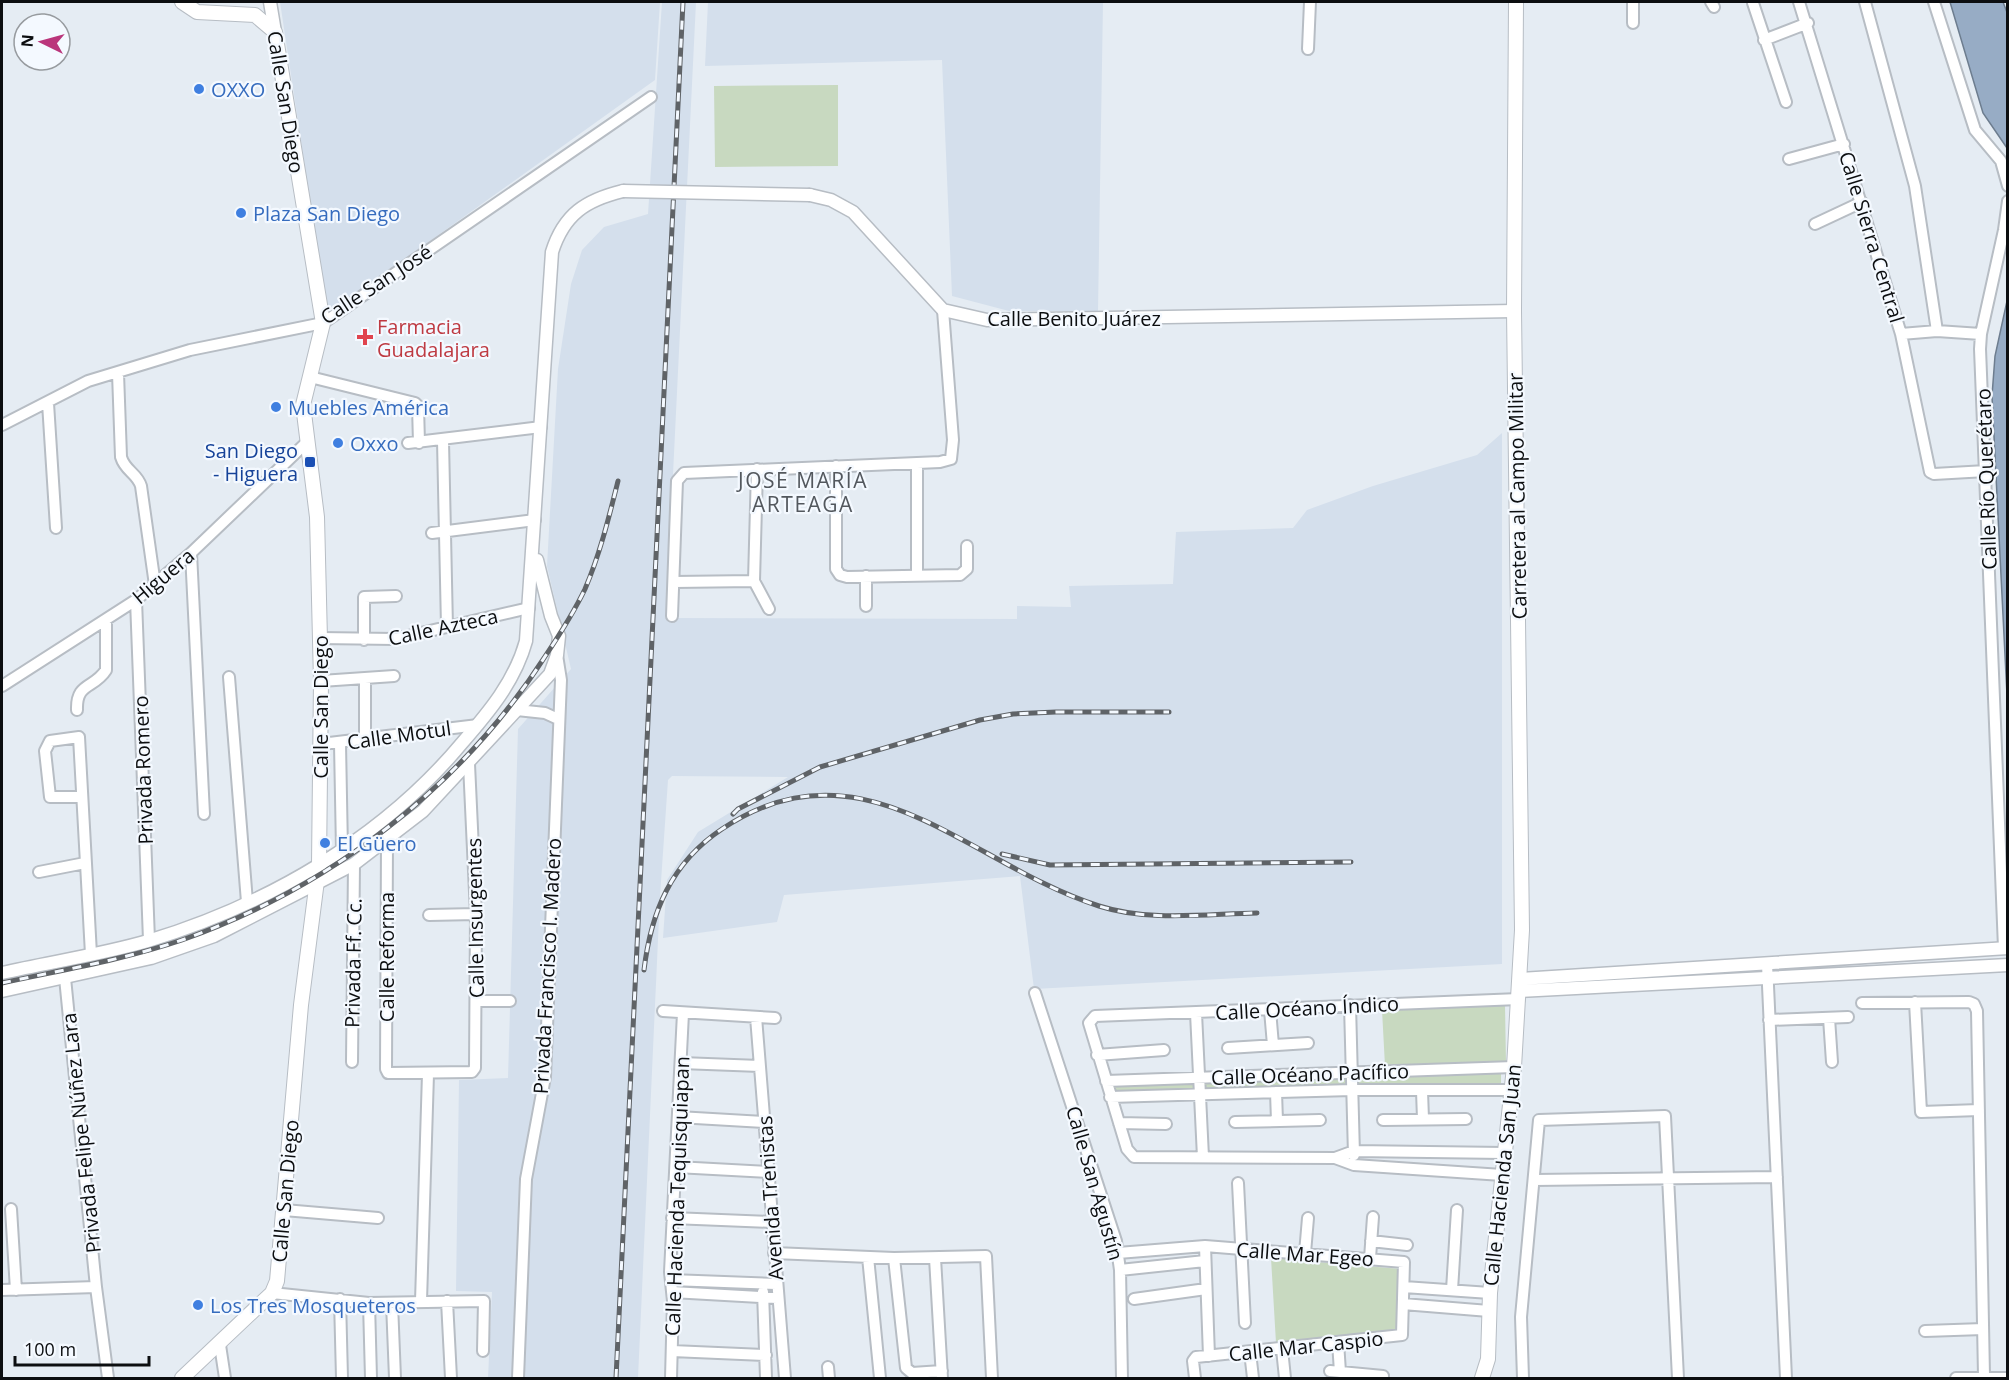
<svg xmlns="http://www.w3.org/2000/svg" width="2009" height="1380" font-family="'Open Sans',sans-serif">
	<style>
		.built { fill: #d4dfec }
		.green { fill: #c8d9c0 }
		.water { fill: #97acc5; stroke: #6d7d8f; stroke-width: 1.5 }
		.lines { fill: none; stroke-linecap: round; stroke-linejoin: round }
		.minor-casing { stroke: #b7bdc4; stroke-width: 14 }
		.tertiary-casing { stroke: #b7bdc4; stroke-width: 15 }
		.secondary-casing { stroke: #b7bdc4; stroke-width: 16 }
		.minor { stroke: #fff; stroke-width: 10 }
		.tertiary { stroke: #fff; stroke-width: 12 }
		.secondary { stroke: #fff; stroke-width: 14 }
		.rail-casing { stroke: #5f6367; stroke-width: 5 }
		.rail { stroke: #f4f9ff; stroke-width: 3; stroke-dasharray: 9; stroke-linecap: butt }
		.tertiary-bridge-casing { stroke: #b7bdc4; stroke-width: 15; stroke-linecap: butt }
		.tertiary-bridge { stroke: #fff; stroke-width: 12 }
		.shop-dot { fill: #3f7fe0; stroke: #f4f9ff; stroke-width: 2 }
		.health-dot { fill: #e0444e; stroke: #f4f9ff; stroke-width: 2 }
		.transit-dot { fill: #1a4fb4; stroke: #f4f9ff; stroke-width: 2 }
		.labels { text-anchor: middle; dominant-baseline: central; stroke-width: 4.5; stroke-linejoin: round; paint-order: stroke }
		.shop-label { font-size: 20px; fill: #366cbe; stroke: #f4f9ff; text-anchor: start }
		.street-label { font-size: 20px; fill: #0c0e10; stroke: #f4f9ff }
		.health-label { font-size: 20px; fill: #be3a42; stroke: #f4f9ff; text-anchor: start }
		.transit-label { font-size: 20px; fill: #164399; stroke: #f4f9ff; text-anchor: end }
		.neighbourhood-label { font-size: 21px; letter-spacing: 1.5px; fill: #53585e; stroke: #f4f9ff }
	</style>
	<rect width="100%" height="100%" fill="#e5ecf3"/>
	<path class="built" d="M280,2h380l-5,78 -320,229 -9,-3z
		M662,2h34l-30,616 351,1v-13l54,1 -2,-21 104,-2 3,-52 117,-4 14,-18 66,-24 104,-31 25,-22v531l-468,25 -14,-113 -236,19 -7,27 -114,16 4,-58 31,-48 90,-55 -116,-1 -4,4 -8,116 -22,482h-150l4,-86 -36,-1 3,-211 49,-2 10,-349 53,-60 -24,-103 11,-197 13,-85 11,-34 22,-23 44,-13z
		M708,2h395l-5,309h-89l-57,-15 -10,-236 -237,6z"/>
	<path class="green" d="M838,85v81l-123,1 -1,-81z
		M1505,1005l1,57 -121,4 -3,-56z
		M1501,1071v16l-389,6 -2,-7z
		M1271,1258l130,11 -4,62 -121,12z"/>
	<path class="water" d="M1950,2h53l5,13 -1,133 -24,-35z
		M2007,301h1l-1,394 -15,-299 3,-40z"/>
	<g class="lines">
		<g class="minor-casing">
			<path id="minor" d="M1633,2v21
				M1711,2l3,5
				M1799,2l102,332 29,138 4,2 52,-3
				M1865,2l50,184 22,145
				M1934,2l41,128 26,31 7,25
				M1753,3l33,99
				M1764,40l44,-17
				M1308,49l2,-47
				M1789,159l55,-15
				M1815,224l47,-22
				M1901,334l36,-3 44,3
				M118,373l3,84c4,14 16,16 20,29l14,99
				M310,377l105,26 3,3 1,37
				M48,403l8,125
				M2,425l86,-44 102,-31 133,-27 328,-226
				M443,441l4,186
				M408,443l133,-16
				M917,463v113
				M836,466v103l4,6 7,2 113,-2 7,-6v-23
				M432,533l103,-13
				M191,553l13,261
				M754,581l3,-112
				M754,581l15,28
				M674,582l80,-1
				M136,600l13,340
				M866,606v-30
				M672,616l5,-135 7,-8 256,-11 11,-3 2,-19 -10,-130
				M319,638l76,1 134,-31
				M364,640v-43l32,-1
				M229,677l18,225
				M321,681l73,-5
				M2,686l134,-86 55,-47 115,-110
				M77,710c-1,-28 17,-21 29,-40v-49
				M517,710l28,3 13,6
				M365,741v-62
				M321,744l157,-19
				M340,744l2,106
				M82,797h-32l-5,-46 5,-10 29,-4 12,217
				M387,840l-1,229 2,4 84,-1 3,-4 1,-154 -7,-150
				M39,872l46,-9
				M429,915l47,-1
				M2004,948l-24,-599 1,-15 23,-104 4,-29
				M1767,964l19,414
				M65,978l31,309 12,91
				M1035,993l81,248 4,29 2,108
				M477,1001h33
				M1915,1002l6,110 58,-2
				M1862,1003l107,-1 5,2 3,7 7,365
				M1350,1005l4,150
				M1270,1010l3,35
				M663,1011l112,7
				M1196,1013l7,144
				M756,1017l29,361
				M1829,1018l3,44
				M1769,1020l79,-3
				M1228,1048l80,-5
				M1097,1055l67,-5
				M352,1062l2,-198
				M681,1063l79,3
				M1106,1081l408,-14
				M1422,1091l1,28
				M1276,1092l1,29
				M1110,1097l242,-7h159
				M678,1117l86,5
				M1383,1120l83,-1
				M1235,1122l85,-2
				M1119,1123l47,1
				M1335,1158l19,-7 150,2
				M676,1167l91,5
				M1502,1175l-148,-10 -19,-7 -201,-1 -7,-8 -38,-126 6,-7 424,-17
				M1534,1180l243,-3
				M1238,1183l7,140
				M11,1209l5,81
				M284,1210l94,8
				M672,1218l100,4
				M1371,1241l36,4
				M1205,1246l4,110
				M774,1253l120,5 92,-2 6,122
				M1118,1253l87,-7 199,16 -2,73 -206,22 -3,4 2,17
				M1305,1253l3,-35
				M868,1257l12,121
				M894,1258l12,110 6,5 30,-2
				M935,1258l7,120
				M1370,1258l3,-41
				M1120,1270l85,-9
				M671,1280l105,4
				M1404,1287l86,6
				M2,1290l94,-3
				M1452,1290l5,-80
				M672,1292l105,6
				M763,1292l3,86
				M272,1293l97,10 115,-2 -1,50
				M340,1299l2,79
				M1134,1299l72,-10
				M421,1301l7,-227
				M447,1301l4,77
				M369,1303l2,75
				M392,1303l3,75
				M1403,1304l86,7
				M1925,1331l58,-2
				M1338,1342l2,30
				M220,1345l5,33
				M1282,1349l3,29
				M672,1351l94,4
				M1250,1352l3,26
				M828,1367l1,11
				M1330,1371l53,5
				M518,1378l8,-199 19,-102 16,-397 -4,-25
				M671,1378l2,-77 -3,-29 13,-259
				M1523,1378l-2,-61 18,-197 126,-4 13,262
				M1956,1378h52"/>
		</g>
		<g class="tertiary-casing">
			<path id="tertiary" d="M270,2l5,30
				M810,195l21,5 22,12 90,98 44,10 527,-9
				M2,973c48,-11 98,-18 146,-32 119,-36 234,-102 314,-198 27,-31 53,-62 64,-102l26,-389c12,-38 34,-52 71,-61
				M1520,979l488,-31
				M2,991l149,-33 63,-22 140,-72 69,-53 127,-137 7,-19 2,-19 -8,-20 -14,-56
				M1520,991l488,-26"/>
		</g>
		<g class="secondary-casing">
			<path id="secondary" d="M182,2l15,10 58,3 20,17 48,291 -20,82 14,112 4,164 -2,184 -18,140 -24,276 -5,12 -90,85
				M1482,1378l6,-19 2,-66 24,-226 8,-137 -8,-619 2,-309"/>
		</g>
		<use href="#minor" class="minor"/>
		<use href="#tertiary" class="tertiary"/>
		<use href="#secondary" class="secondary"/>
		<g class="rail-casing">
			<path id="rail" d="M733,814l5,-5 82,-42 160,-47 33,-6 43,-2h113
				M1002,854l48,11 301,-3
				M644,970c7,-58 27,-107 78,-141 143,-95 247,36 377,77 50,16 106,8 158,7
				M2,983c60,-13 121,-23 180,-43 147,-52 279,-152 364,-285 14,-21 28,-43 39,-66 15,-35 24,-72 33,-108
				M616,1378l67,-1376"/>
		</g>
		<use href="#rail" class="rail"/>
		<g class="tertiary-bridge-casing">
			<path id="tertiary-bridge" d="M623,191l187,4"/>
		</g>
		<use href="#tertiary-bridge" class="tertiary-bridge"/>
	</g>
	<g class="shop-dot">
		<circle cx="199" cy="89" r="6"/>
		<circle cx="241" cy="213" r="6"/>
		<circle cx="276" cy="407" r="6"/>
		<circle cx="338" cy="443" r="6"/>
		<circle cx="325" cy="843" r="6"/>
		<circle cx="198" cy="1305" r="6"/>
	</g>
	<path class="health-dot" d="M362 328h6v6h6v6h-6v6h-6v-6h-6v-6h6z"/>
	<rect class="transit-dot" x="304" y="456" width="12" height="12" rx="3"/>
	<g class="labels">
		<g class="shop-label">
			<text x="211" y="89">OXXO</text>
			<text x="253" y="213">Plaza San Diego</text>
			<text x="288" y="407">Muebles América</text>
			<text x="350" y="443">Oxxo</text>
			<text x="337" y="843">El Güero</text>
			<text x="210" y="1305">Los Tres Mosqueteros</text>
		</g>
		<g class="street-label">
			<text transform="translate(286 102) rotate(81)">Calle San Diego</text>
			<text transform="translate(1872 237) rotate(73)">Calle Sierra Central</text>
			<text transform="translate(376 284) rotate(-33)">Calle San José</text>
			<text x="1074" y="318">Calle Benito Juárez</text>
			<text transform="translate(1986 479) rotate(-92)">Calle Río Querétaro</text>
			<text transform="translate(1517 496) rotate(-91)">Carretera al Campo Militar</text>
			<text transform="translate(163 576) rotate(-40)">Higuera</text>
			<text transform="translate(443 627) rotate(-12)">Calle Azteca</text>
			<text transform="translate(320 707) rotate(-90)">Calle San Diego</text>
			<text transform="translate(399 735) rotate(-8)">Calle Motul</text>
			<text transform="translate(143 770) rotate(-92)">Privada Romero</text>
			<text transform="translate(475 918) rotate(-91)">Calle Insurgentes</text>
			<text transform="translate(386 957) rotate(-90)">Calle Reforma</text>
			<text transform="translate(353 963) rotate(-89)">Privada Ff. Cc.</text>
			<text transform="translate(547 966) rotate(-87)">Privada Francisco I. Madero</text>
			<text transform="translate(1307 1008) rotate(-3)">Calle Océano Índico</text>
			<text transform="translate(1310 1074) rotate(-2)">Calle Océano Pacífico</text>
			<text transform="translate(81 1133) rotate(-96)">Privada Felipe Núñez Lara</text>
			<text transform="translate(1502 1175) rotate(-84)">Calle Hacienda San Juan</text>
			<text transform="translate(1095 1183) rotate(74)">Calle San Agustín</text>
			<text transform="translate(285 1191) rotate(-85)">Calle San Diego</text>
			<text transform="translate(677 1196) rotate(-88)">Calle Hacienda Tequisquiapan</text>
			<text transform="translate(770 1198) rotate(-94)">Avenida Trenistas</text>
			<text transform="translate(1305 1254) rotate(4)">Calle Mar Egeo</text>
			<text transform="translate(1306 1346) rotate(-6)">Calle Mar Caspio</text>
		</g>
		<g class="health-label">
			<text x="377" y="326">Farmacia<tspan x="377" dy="23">Guadalajara</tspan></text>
		</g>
		<g class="transit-label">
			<text x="298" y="450">San Diego<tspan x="298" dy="23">- Higuera</tspan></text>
		</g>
		<g class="neighbourhood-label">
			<text x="803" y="480">JOSÉ MARÍA<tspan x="803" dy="24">ARTEAGA</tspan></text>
		</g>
	</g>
	<rect width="2009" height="1380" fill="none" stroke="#0c0e10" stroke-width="6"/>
	<g transform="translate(42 42) rotate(275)"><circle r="28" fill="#f4f9ff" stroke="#979b9f" stroke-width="1.5"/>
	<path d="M0-4.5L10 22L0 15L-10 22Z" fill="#ba357b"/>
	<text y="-9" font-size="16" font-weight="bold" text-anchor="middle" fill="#0c0e10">N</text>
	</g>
	<path d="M15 1356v9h134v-9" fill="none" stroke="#0c0e10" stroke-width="3"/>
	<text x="24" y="1356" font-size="18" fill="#0c0e10" stroke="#f4f9ff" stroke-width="4.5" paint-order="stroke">100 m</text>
</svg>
